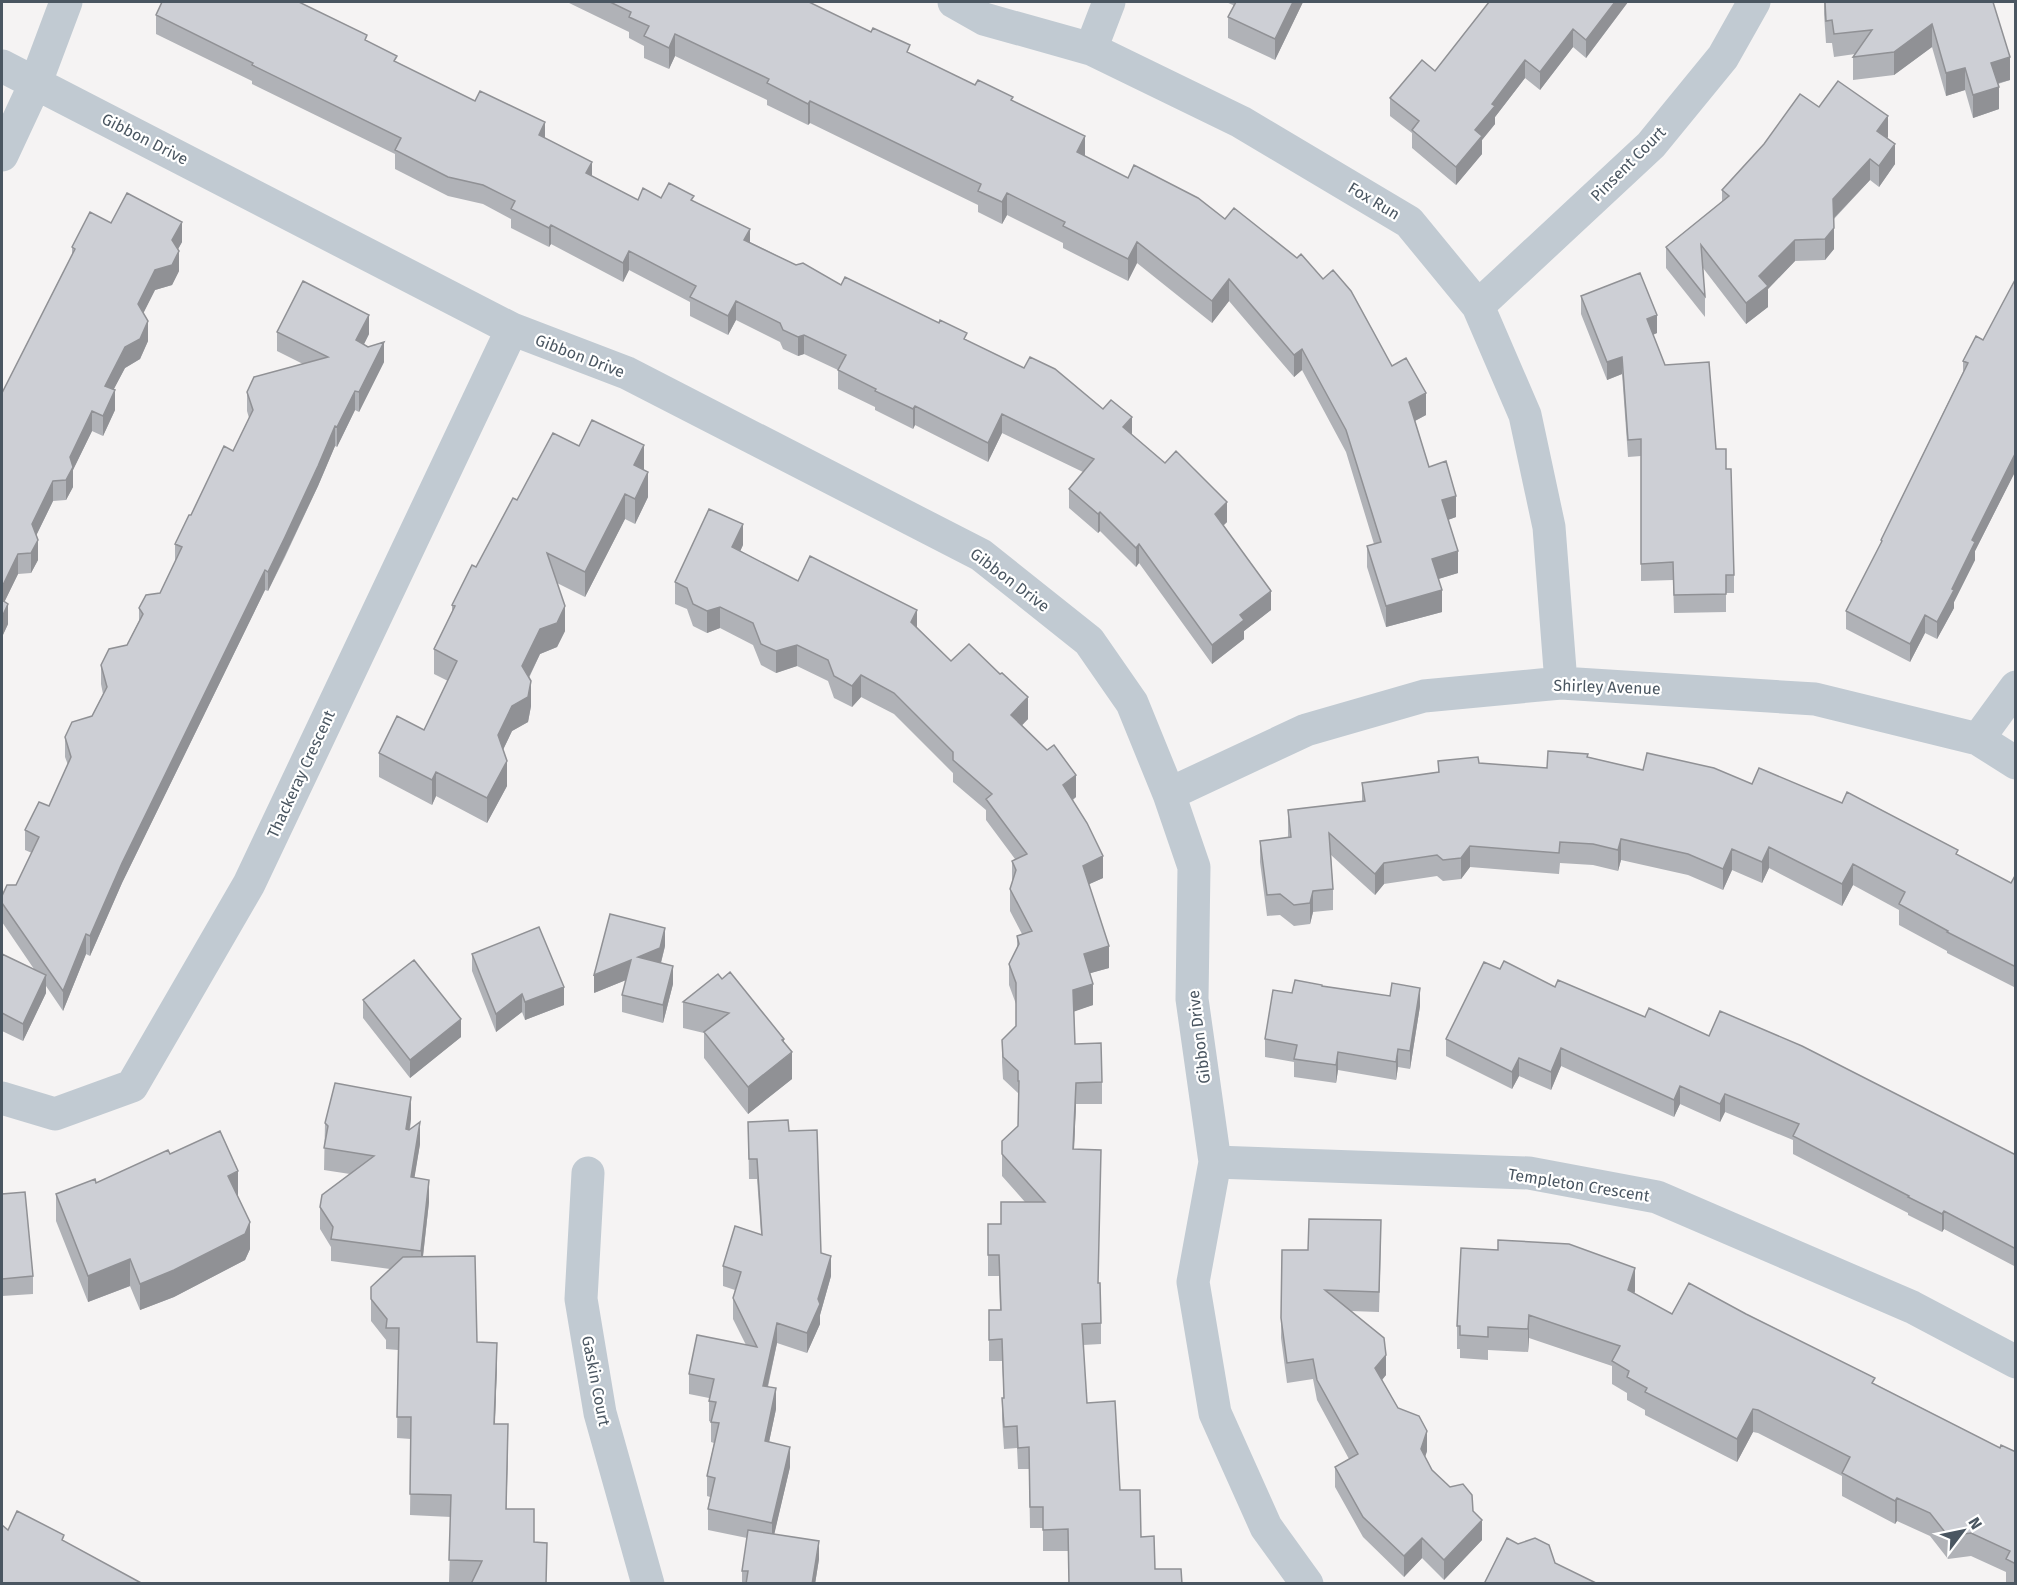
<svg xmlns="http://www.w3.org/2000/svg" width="2017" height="1585" font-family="'Fira Sans',sans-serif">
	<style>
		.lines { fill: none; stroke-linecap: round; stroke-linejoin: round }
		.minor { stroke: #c1cad2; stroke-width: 33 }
		.wall { fill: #b0b2b7 }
		.shaded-wall { fill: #909195 }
		.building { fill: #cdcfd5; stroke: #909195; stroke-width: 1.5 }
		.labels { text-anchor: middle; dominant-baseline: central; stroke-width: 4.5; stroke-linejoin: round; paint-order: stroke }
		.street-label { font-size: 16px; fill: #4a5661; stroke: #fff }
	</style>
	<rect width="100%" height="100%" fill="#f5f3f3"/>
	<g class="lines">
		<path class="minor" d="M954,2l30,17 107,30 150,73 168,100 69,84 47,109 24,112 12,156
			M1091,49l18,-47
			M2,66l510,263 115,44 354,182 108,86 43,62 37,91 25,73 -2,132 23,163 -22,120 22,131 51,114 41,57
			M2,155l34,-73 30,-80
			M1478,306l173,-161 72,-88 31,-55
			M1978,739l38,-52
			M1169,794l137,-64 118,-34 137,-13 254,16 163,40 38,24
			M2,1098l53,16 77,-28 117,-202 263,-555
			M1215,1162l314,11 128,24 255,110 104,55
			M588,1173l-7,126 19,114 48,171"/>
	</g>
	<path class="wall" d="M567,2h242l101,52 65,31 38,16 72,55 307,210 34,49 -11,6 14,46 27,50 -8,3 10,53 -20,6 4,33 -56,15 -19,-60v-21l7,-2 -28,-92 -44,-82 -8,7 -65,-76 -17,22 -75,-60 -9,18 -65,-33v-5l-56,-28 -5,9 -24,-12v-7l-168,-82 -2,2 -41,-20v-5l-92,-44 -6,13 -25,-11v-12l-15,-8v-6z
		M1226,2h77l-28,58 -47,-22v-21l5,-10v-2z
		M1489,2h139l-42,56 -13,-11 -33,43 -15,-12 -30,39v7l-13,16v14l-26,31 -44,-37v-15l-22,-17v-18l45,-27z
		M1824,2h169l17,78 -12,4 1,25 -26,9 -8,-28 -19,6 -14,-49 -38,28 -41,5v-23l2,-3 -21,3 -2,-14h-6l-2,-29z
		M156,15l211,26 30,22 148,75 47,38 46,24 23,-2 33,3 56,41 46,23 171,75 165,95 95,87 -4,3 48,85 -27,21v8l-32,25 -73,-101 -3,4 -36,-36 -2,2 -29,-25v-19l14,-17 -81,-39 -14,29 -73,-37 -2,4 -38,-19v-3l-37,-18v-19l-34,-16 -6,2 -15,-7 -3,-7 -44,-22 -8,15 -38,-19v-14l-61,-32 -6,12 -72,-38 -2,3 -38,-19v-9l-28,-15 -35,-8 -53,-27v-15l-143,-70v-3l-96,-47z
		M1819,107l69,30 -1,1 8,26 -16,23 -9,-7 -36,39v30l-9,11 -30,1 -27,28v18l-22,17 -43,-56 2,28v21l-39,-49v-21l56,-45v-12z
		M111,223l71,19 -4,7 1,22 -7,14 -17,5 -12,23 5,28 -8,18 -15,9 -12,22 2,20 -12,26 -11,-5 -19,39v17l-7,13 -13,1 -17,35 2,24 -7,13 -13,1 -14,28 4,22 -6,13v-244l70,-138v-8z
		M2016,278v192l-41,81v9l-21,42v6l-17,31 -12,-6 -15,29 -64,-33v-18l35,-67v-4l82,-168v-11l20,-21z
		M1581,296l76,37 -4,2 12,30 51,84 10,20 8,106v18h-8v19l-52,1 -1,-33 -32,1v-125l-13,1 -6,-83 -15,6 -26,-66z
		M277,332l92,2 -5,10 20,18 -25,50 -4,-2 -18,37 -2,-1 -17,40 -33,71 -17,34 -3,-1 -143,293 -32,73 -4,-2 -23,57 -17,-25v7l-23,48 -21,-10v-77l32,15 -32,-47v-26l14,-11 16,-32 -7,-3v-20l24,-24 19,-41 -3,-8v-20l27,-21 11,-22 -2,-10v-19l26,-20 12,-24v-13l21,-15 15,-31v-18l16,-29 42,-64 16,-33 -2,-7v-19l56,-28 -26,-13z
		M579,446l65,24 4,27 -13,27 -10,-5 -40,78 -28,-14 8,48 -8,16 -17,7 -11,24 2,28 -3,16 -16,9 -9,19 4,36 -20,37 -51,-27 -4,9 -53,-28v-24l45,-23 24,-49 -14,-7v-25l18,-37v-7l24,-38 41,-67z
		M743,545l-3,6 58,30 119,47 34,33 77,58 -7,6 55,72 -3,3 30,78 -14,6 20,84 -19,5 3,32 -19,6 1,33 27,38v22h-26l-2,45 24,134 3,40v21l-18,1 4,58 33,87 35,79 27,15 -114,-33h-25v-23h-13l-1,-59h-11l-1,-21 -13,1 -2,-30v-21h2l-2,-37h-13v-51h11l-1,-34h-11v-52h13l24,-22 -23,-26v-35l16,-15 1,-24h-1v-9l-15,-14 -1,-17v-22l14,-14v-22l-7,-19v-21l8,-15v-13l5,-2 -12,-23v-22l2,-6v-22l3,-2 -29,-39v-10l-33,-28v-9l-59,-59 -33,-17 -9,10 -18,-9 -6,-17 -31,-15 -21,7 -15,-8 -8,-20 -33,-17 -13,5 -14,-7 -6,-17 -12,-5v-22z
		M1588,757l55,13 109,14 206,71 53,28 5,-9v109l-2,4 -67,-34v-2l-48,-26v-15l-46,-25 -11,21 -73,-38 -7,15 -30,-13 -9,20 -35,-15 -67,-15 -3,11 -25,-6 -33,-2 -1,11 -89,-7 -9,12 -18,2 -6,-5 -53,8 -9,11 -44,-40 2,34v21l-20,2 -3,12 -16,2 -14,-11 -13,1 -7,-54v-21l28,-3v-28l74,-9v-18l76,-11v-11l41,2 68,5z
		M665,946l-4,17 12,21 -10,39 -41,-11v-17l4,-15 -32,13z
		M472,954l92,51 -39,15 -3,-8 -26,20 -24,-61z
		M1500,969l145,48 64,19 307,119v112l-72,-38 -2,3 -34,-17v-2l-115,-59v-14l-68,-28 -5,10 -40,-18 -6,13 -113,-51 -10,24 -32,-14 -7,13 -66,-33v-17z
		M722,979l62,63 8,37 -44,35 -44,-56v-25l-21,-5v-26z
		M1322,986l98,20 -10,63 -12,-2 -2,13 -58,-10 -2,13 -42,-6v-15l-29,-5v-18z
		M363,1000l98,37 -51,41 -47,-60z
		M411,1119l-1,11 10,14 -6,34 15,24 -6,55 54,85 20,22 -2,60 13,21 -2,64 28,33 13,22 -75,18h-23l2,-65 -41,-2 1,-76 -14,-1 1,-88 -12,-1v-9l-15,-19v-34l19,-18 -59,-8v-14l-11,-18v-22l30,-33 -26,-4 1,-47z
		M748,1122l41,9 32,122 10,23 -11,39v9l-13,29 -30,-10 -9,44 8,22 -7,33 21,25 -16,67 45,25 -4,25h-73v-13l5,-33 -39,-8v-21l2,-12 -3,-1v-20l7,-33 -3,-1v-20l-2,-1v-23l-20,-4v-20l57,-29 -13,-26v-21l2,-8 -12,-4v-20l38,-32 -4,-55h-8z
		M170,1154l68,43 12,52 -5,11 -71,37 -34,13 -10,-24 -42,16 -32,-81v-27l40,-11z
		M2,1194l31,82v18l-31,2z
		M1381,1240l-2,72 -28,-1 35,64 -4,5 16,28 29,43 -2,6 7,13 41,41 9,29 -38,40 -22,-22 -18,19 -41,-40 -28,-50v-20l14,-8 -32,-59 -4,-21 -26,4 -6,-45 1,-88h26z
		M1498,1250l137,41 -1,3 38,20 203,70 125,64 16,4v132h-8l-2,-2v-10l-35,-16 -23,3 -18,-23 -33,-15 -2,3 -53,-28v-20l-84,-43 -5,-1 -16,30 -92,-47v-5l-18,-10v-7l-15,-9v-18l-83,-28 -1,14 -40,-2v10l-28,-2v-9h-3v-23z"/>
	<path class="shaded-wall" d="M1293,2h10l-28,58v-21z
		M1615,2h13l-42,56v-18z
		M1932,24v23l-38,28v-23z
		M1573,29v18l-33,43v-18z
		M675,34v22l-6,13v-21z
		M2010,57v23l-19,5v-22z
		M1525,60v18l-30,39v7l-13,16v14l-26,31v-18l19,-37 17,-26z
		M1965,68v22l-19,6v-23z
		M1999,87v22l-26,9v-23z
		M810,101v22l-2,2v-21z
		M1888,116v21l-11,15v-21z
		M545,122v19l-6,-6z
		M1085,136v21l-8,-5z
		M1895,144v20l-16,23v-21z
		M1870,159v21l-37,39v-20z
		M592,162v19l-6,-8z
		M1007,193v22l-5,9v-22z
		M182,222v20l-10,18v-20z
		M551,225v19l-2,3v-19z
		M1834,228v21l-9,11v-21z
		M750,229v19l-6,-8z
		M1795,240v21l-27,28v18l-22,17v-21l13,-27z
		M1137,242v21l-9,18v-22z
		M179,251v20l-7,14 -17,5 -17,34v-20l17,-34z
		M629,251v19l-6,12v-19z
		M1229,279v22l-17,22v-22z
		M736,301v19l-8,15v-19z
		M369,315v19l-13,26v-20z
		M1657,315v18l-10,4v-18z
		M148,321v20l-8,18 -15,9 -20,38v-20l20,-39z
		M804,335v19l-6,2v-19z
		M384,342v20l-25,50v-20z
		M1302,349v21l-8,7v-22z
		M1622,357v17l-15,6v-18z
		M115,390v20l-12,26v-20z
		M355,391v19l-18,37v-20z
		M1426,393v22l-17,9v-22z
		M915,406v19l-2,4v-20z
		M92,411v20l-19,39v17l-7,13v-20l4,-23z
		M1002,414v19l-14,29v-19z
		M1132,417v20l-9,-10z
		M335,426v20l-17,40 -50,105v-19z
		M644,445v25l-10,-5z
		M2016,452v18l-41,81v9l-21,42v6l-17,31v-17l35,-82z
		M648,472v25l-13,27v-25z
		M53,481v20l-21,43v-20z
		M625,494v25l-40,78v-25z
		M1456,496v21l-14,5v-22z
		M1227,502v20l-12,12v-20z
		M1100,512v19l-2,2v-19z
		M743,524v21l-11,24v-22z
		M38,540v20l-7,13v-20z
		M1139,544v19l-3,4v-19z
		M1458,551v22l-26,8v-22z
		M18,554v20l-16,33v-20z
		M265,570v20l-143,293 -32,73v-20l32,-73z
		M1442,590v22l-56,15v-21z
		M1271,591v19l-27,21v8l-32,25v-19l28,-30z
		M8,604v20l-6,13v-20z
		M565,606v25l-8,16 -17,7 -18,37v-25l18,-37z
		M720,607v21l-13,5v-22z
		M917,610v21l-6,-9z
		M1925,615v18l-15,29v-18z
		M797,645v21l-21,7v-22z
		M861,675v22l-9,10v-21z
		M531,681v25l-3,16 -16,9 -14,29v-25l14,-29z
		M1028,697v22l-17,18v-22z
		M507,761v25l-20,37v-25z
		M436,772v24l-4,9v-25z
		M1076,775v22l-13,9v-21z
		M1621,839v21l-3,11v-21z
		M1470,846v21l-9,12v-21z
		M1769,847v21l-7,15v-21z
		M1732,849v21l-9,20v-21z
		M1103,856v22l-20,9v-21z
		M1384,863v21l-9,11v-21z
		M1853,864v21l-11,21v-22z
		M1313,891v21l-3,12v-21z
		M665,928v18l-5,20 -22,-9z
		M86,934v20l-23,57v-20z
		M1109,946v22l-25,7v-21z
		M631,960v18l-37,15v-18z
		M2015,962v21l-1,4v-21z
		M673,966v18l-10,39v-18z
		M46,975v18l-23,48v-17z
		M1093,984v21l-20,7v-22z
		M564,987v18l-39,15v-18z
		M1420,988v18l-10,63v-18z
		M522,994v18l-26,20v-18z
		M461,1019v18l-51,41v-18z
		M784,1039v20l8,-7v27l-44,35v-27z
		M1561,1048v18l-10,24v-18z
		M1398,1049v18l-2,13v-18z
		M1338,1052v18l-2,13v-18z
		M1519,1058v18l-7,13v-17z
		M1076,1083v21l-3,67v-22z
		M1680,1086v18l-6,13v-17z
		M1725,1094v18l-5,10v-18z
		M411,1097v22l-5,32v-22z
		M420,1122v22l-9,55v-22z
		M238,1171v26l-10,-21z
		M429,1180v22l-8,71v-22z
		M1944,1211v18l-2,3v-18z
		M250,1222v27l-5,11 -71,37 -34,13v-26z
		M831,1256v20l-11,39v9l-13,29v-20z
		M130,1259v27l-42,16v-26z
		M1635,1268v23l-7,22v-23z
		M1529,1315v23l-1,14v-23z
		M777,1323v20l-14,64v-21z
		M497,1343v21l-3,81v-21z
		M1386,1355v20l-11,13v-20z
		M776,1388v21l-11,52v-20z
		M1753,1409v23l-16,30v-23z
		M508,1424v21l-2,85v-21z
		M1427,1431v20l-6,18v-20z
		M790,1447v20l-18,77v-21z
		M1897,1498v23l-2,3v-23z
		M1482,1520v20l-38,40v-20z
		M1422,1538v20l-18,19v-21z
		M819,1541v18l-4,25h-3z"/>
	<path class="building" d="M162,2h137l68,33 -2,5 32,16 -3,5 81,40 5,-10 65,31 -6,13 53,27 -6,11 52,27 5,-12 18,10 8,-15 25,13 -3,4 59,29 -6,11 52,25 7,-2 38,22 4,-8 94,46 1,-3 27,13 -3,6 60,29 6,-11 25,12 48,40 8,-9 21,17 -9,10 42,36 11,-12 51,51 -12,12 56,77 -31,24 4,5 -32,25 -73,-101 -3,4 -36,-36 -2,2 -29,-25 25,-30 -92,-45 -14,29 -73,-37 -2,3 -38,-18 1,-2 -38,-19 8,-15 -42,-20 -6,2 -15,-7 -3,-7 -44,-22 -8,15 -38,-19 6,-11 -67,-35 -6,12 -72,-38 -2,3 -38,-19 4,-8 -32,-16 -35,-8 -53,-27 6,-12 -149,-73 1,-2 -97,-48z
		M610,2h199l62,30 2,-4 37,17 -3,7 68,33 3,-5 35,17 -2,3 74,36 -8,16 51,26 6,-13 64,33 27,21 9,-11 63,50 4,-4 22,25 10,-9 18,21 41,75 14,-8 20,35 -17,9 20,65 17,-6 10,35 -14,4 16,51 -26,8 10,31 -56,16 -19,-60 14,-4 -35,-112 -44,-81 -8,6 -65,-76 -17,22 -75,-59 -9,17 -65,-33 2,-4 -58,-29 -5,9 -24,-11 3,-7 -171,-83 -2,3 -41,-21 2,-4 -94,-45 -6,14 -25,-12 5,-10 -20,-9 2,-5z
		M1236,2h57l-18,37 -47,-22z
		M1489,2h126l-29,38 -13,-11 -33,43 -15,-12 -33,44 3,2 -20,24 7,6 -26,31 -44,-37 7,-9 -29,-23 32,-38 13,11z
		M1825,2h168l17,55 -19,6 8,24 -26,8 -8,-27 -19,5 -14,-49 -38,28 -41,5 19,-27 -38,4 -2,-14 -6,1z
		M1838,81l50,35 -11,15 18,13 -16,22 -9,-7 -37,40 1,29 -9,11 -30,1 -36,36 9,10 -22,17 -45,-58 4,51 -39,-49 63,-51 -7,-6 42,-46 36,-50 19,13z
		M127,193l55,29 -10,18 7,11 -7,14 -17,5 -17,34 10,17 -8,18 -15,8 -20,39 10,4 -12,26 -11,-5 -22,46 3,10 -7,13 -13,1 -21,43 6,16 -7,13 -13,1 -16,33v-194l73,-144 -3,-2 18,-35 21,11z
		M1640,273l17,42 -10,4 18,46 44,-3 7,87h10v20h5l3,106h-8v19l-52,1 -1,-33 -32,2v-125l-13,1 -6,-83 -15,5 -26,-66z
		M2016,278v174l-44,88 3,2 -23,47 2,1 -17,32 -12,-7 -15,29 -64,-33 36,-70 -1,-1 87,-177 -5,-2 13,-25 7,4z
		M303,281l66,34 -13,25 12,7 16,-5 -25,50 -4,-1 -18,36 -2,-1 -17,40 -33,71 -17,35 -3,-2 -143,293 -32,73 -4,-2 -23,57 -61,-88v-7l5,-11h9l23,-48 -14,-7 14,-28 10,4 22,-49 -6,-20 7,-15 20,-6 15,-29 -6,-22 8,-16 18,-4 16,-31 -4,-6 7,-13 14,-2 22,-46 -7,-3 14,-29h2l33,-69 9,5 20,-41 -6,-18 7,-15 74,-20 -51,-25z
		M592,420l52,25 -10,20 14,7 -13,27 -10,-5 -40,78 -38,-19 18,53 -8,17 -17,6 -18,37 9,15 -3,16 -16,9 -14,29 9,26 -20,37 -51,-26 -4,8 -53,-27 18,-37 27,14 33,-69 -23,-12 21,-43 -3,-1 20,-40 4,2 37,-69 4,2 36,-67 26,13z
		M709,509l34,15 -11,23 66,34 12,-25 107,54 -6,12 40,39 18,-17 31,30 2,-1 26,24 -17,18 36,35 7,-5 22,30 -13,10 24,38 16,33 -20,10 26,80 -25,8 9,30 -20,6 2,54 26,-1 1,39 -26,1 -3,66 28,1 -3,133h2l1,40 -19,1 5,79 28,-2 5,89h20l1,47 13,-1 1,33h26l1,15h-113l-1,-55 -25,1v-23h-13l-1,-60 -11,1 -1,-22 -13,1 -2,-29h2l-2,-59 -13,1v-30h12l-2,-55h-11v-31h13v-22h44l-43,-48v-13l16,-15 1,-45h-1v-10l-15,-14 -1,-17 14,-14v-43l-7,-19 10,-20 -2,-8 15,-5 -22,-42 6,-19 -4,-9 15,-7 -41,-55 6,-5 -39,-34v-8l-59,-59 -33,-18 -9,11 -18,-10 -6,-16 -31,-15 -21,6 -15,-7 -8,-21 -33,-16 -13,4 -14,-7 -6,-16 -12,-6z
		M2,600l6,4 -6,13z
		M1548,751l40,3 -1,3 56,13 4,-17 67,15 38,16 7,-16 83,35 5,-11 111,58 -2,4 55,29 5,-9v88l-2,4 -67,-34 1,-1 -49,-27 6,-12 -52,-28 -11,20 -73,-37 -7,15 -30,-13 -9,20 -35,-15 -67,-15 -3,11 -25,-6 -33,-2 -1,11 -89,-7 -9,12 -18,2 -6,-5 -53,8 -9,11 -46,-41 4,56 -20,2 -3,12 -16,2 -14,-11 -13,1 -7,-54 31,-4 -3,-27 77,-9 -3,-18 77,-11 -1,-11 40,-4 1,6 68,5z
		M610,914l55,14 -5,20 -22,9 35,9 -10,39 -41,-10 9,-35 -37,15z
		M539,927l25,60 -39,15 -3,-8 -26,20 -24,-60z
		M2,954l44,21 -23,49 -21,-11z
		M414,960l47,59 -51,41 -47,-60z
		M1504,961l51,26 3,-7 87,37 4,-9 60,28 11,-25 82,35 214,109v94l-72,-38 -2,3 -34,-17 1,-1 -116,-60 6,-12 -74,-30 -5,10 -40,-18 -6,14 -113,-52 -10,24 -32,-14 -7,14 -66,-33 38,-77 16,7z
		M730,972l54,67 -2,1 10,12 -44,35 -44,-55 25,-19 -46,-11 35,-28 4,5z
		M1295,980l27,5v1l68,10 2,-13 28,5 -10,63 -12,-2 -2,13 -58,-10 -2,13 -42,-6 3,-14 -32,-6 8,-49 19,3z
		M335,1083l76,14 -5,32 3,1 11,-8 -9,55 18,3 -8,71 -90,-12 2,-12 -13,-20 2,-12 52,-39 -50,-8 4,-22 -3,-3z
		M788,1120l1,11 28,-1 4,123 10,3 -13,43 2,5 -13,29 -30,-10 -14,63 13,2 -11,53 25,6 -18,76 -64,-14 7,-31 -8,-2 12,-53 -8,-1 5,-20 -7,-1 5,-22 -25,-5 8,-39 60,12 -24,-49 8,-26 -18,-6 12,-40 27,9 -5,-76h-8l-1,-37z
		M220,1131l18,40 -10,5 22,46 -5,12 -71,36 -34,14 -10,-25 -42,17 -32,-82 39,-15 1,4 72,-33 2,4z
		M25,1192l8,84 -31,3v-85z
		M1309,1219l72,1 -2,72 -54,-2 59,48 2,17 -11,13 23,40 21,8 8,15 -6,18 11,21 18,17 13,-3 9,11 1,16 9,9 -38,40 -22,-22 -18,18 -41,-39 -28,-50 23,-13 -41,-74 -4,-21 -26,4 -6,-45 1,-68h26z
		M1498,1240l71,4 66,24 -7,22 44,24 17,-31 57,31 129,64 -3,5 128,65 1,-3 15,7v112l-10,-5 4,-8 -39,-18 -23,3 -18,-23 -33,-15 -2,3 -53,-28 8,-16 -92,-47 -5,-1 -16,30 -92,-47 2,-4 -20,-11 2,-6 -17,-10 8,-15 -91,-31 -1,14 -40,-2v10l-28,-2v-9h-3l4,-78 37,2z
		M475,1256l2,86 20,1 -3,81h14l-2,85h28v33l13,1 -1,41h-75l11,-23 -33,-1 2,-65 -41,-1 1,-77h-14l2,-89h-13l1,-9 -16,-20v-12l32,-30z
		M17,1511l47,24 -2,5 81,44h-141v-59l6,5z
		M748,1530l71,11 -7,43h-66l2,-13h-6z
		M1507,1538l11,6 17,-6 14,7 6,18 43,21h-114z"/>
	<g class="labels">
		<g class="street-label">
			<text transform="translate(145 139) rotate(27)">Gibbon Drive</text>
			<text transform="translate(1628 164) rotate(-45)">Pinsent Court</text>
			<text transform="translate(1374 201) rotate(31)">Fox Run</text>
			<text transform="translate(580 356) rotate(21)">Gibbon Drive</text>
			<text transform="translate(1010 580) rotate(37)">Gibbon Drive</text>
			<text transform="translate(1607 687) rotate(2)">Shirley Avenue</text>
			<text transform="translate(301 774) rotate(-65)">Thackeray Crescent</text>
			<text transform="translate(1199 1037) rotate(-97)">Gibbon Drive</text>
			<text transform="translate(1579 1185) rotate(9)">Templeton Crescent</text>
			<text transform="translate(596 1381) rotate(79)">Gaskin Court</text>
		</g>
	</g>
	<rect width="2017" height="1585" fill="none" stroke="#4a5661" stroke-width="6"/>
	<g transform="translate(1963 1531) rotate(58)" stroke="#ffffff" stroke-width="4.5" paint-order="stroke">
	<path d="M0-4.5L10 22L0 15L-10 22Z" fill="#4a5661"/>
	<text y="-9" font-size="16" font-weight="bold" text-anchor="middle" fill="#4a5661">N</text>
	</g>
</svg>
